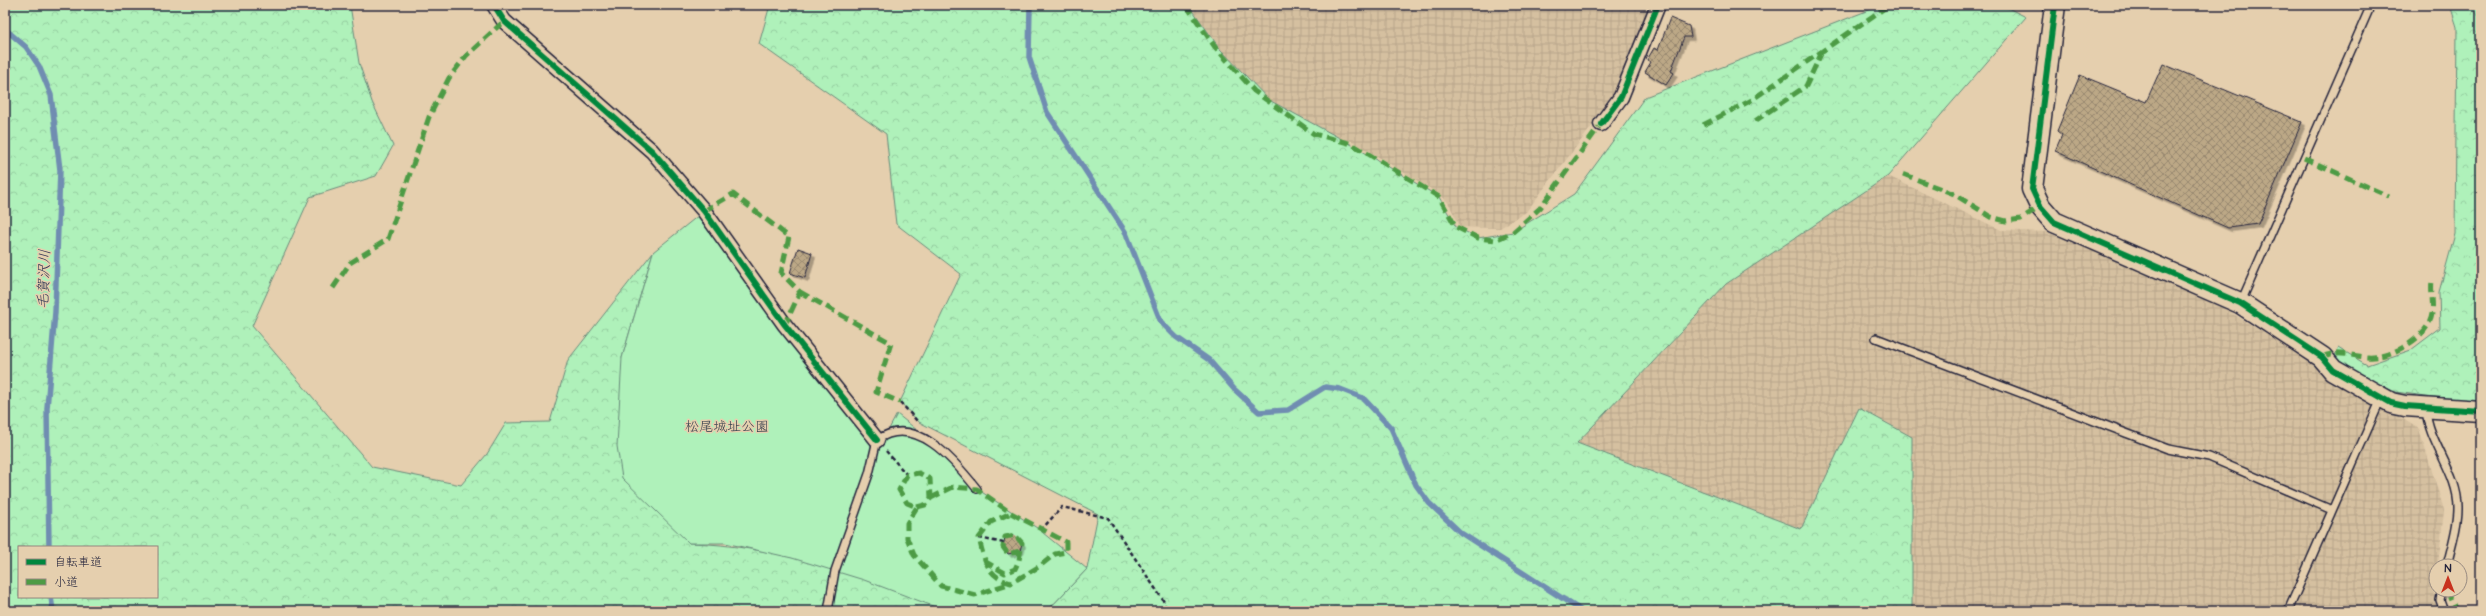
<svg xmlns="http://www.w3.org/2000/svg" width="2486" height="616" font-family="'Architects Daughter','Klee One',sans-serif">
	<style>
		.industrial { fill: url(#industrial-grid) }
		.forest { fill: url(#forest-crowns); stroke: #688a7a; fill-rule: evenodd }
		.park { fill: #aff1ba; stroke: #688a7a }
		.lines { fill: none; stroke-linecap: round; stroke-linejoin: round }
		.stream { stroke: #6f8db1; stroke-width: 5.5 }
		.building { fill: url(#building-cross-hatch); stroke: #22223b; filter: url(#shadow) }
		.lane-casing { stroke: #22223b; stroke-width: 10 }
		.street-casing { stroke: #22223b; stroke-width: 17 }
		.secondary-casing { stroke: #22223b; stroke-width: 23 }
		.path { stroke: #22223b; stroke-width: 2.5; stroke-dasharray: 4 3; stroke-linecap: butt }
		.lane { stroke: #e5cfae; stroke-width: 7 }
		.street { stroke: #e5cfae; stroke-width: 14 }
		.secondary { stroke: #e5cfae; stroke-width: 20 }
		.quiet { stroke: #4d9b45; stroke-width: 5; stroke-dasharray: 10 5; stroke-linecap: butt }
		.cycleway-casing { stroke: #e5cfae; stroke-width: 8 }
		.cycleway { stroke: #00873e; stroke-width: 6 }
		.labels { text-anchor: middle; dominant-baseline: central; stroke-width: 3; stroke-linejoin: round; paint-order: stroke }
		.park-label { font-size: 14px; fill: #37414e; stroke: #e5cfae }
		.water-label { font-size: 15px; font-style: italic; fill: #353d58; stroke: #e5cfae }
	</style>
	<defs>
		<pattern id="industrial-grid" width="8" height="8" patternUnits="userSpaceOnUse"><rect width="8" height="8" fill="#d5c0a0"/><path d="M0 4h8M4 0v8" fill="none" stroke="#b7a58b"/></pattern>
		<pattern id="forest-crowns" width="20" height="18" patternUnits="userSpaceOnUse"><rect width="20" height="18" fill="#aff1ba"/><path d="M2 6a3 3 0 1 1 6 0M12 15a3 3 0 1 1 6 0" fill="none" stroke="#96cea1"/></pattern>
		<pattern id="building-cross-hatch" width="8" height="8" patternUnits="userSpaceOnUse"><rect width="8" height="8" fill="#bca886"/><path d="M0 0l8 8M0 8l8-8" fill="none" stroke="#98886f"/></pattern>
		<filter id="shadow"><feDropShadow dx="3.5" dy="3.5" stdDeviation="0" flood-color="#0004"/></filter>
	</defs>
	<rect width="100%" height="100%" fill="#e5cfae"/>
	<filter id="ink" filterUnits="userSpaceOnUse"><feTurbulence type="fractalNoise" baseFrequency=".025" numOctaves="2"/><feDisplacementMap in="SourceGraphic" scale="8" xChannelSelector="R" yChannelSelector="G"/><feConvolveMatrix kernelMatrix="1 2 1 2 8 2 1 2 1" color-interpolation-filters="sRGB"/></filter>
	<g filter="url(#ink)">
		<path class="industrial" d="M1190,5h462l-36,90 -90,117 -26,16 -40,-1 -11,-23 -8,-9 -89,-54 -18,-3 -65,-38 -49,-51z
			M1888,176l113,54 46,2 167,70 205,127 25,81 -6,56h-2l-1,34 3,11h-526v-174l-53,-29 -58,121 -224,-86 149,-159z"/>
		<path class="forest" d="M5,5h345l9,58 13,39 21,44 -17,30 -66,21 -58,129 120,141 89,18 26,-31 19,-31 44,-1 18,-62 85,-108 -31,106 67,185c86,2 179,34 257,68h-941zM19,547h138v50h-138z
			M770,5h419l31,44 49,51 78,42 92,55 17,30 22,11 35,-6 61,-38 71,-97 237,-92h120l24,12 -138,159 -162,108 -149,159 224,86 58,-121 53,29v174h-865l40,-42 11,-55 -179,-92 -19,-20 61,-128 -65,-50 -10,-90 -127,-90z
			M2450,5h31v398l-86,-11 -35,-17 -26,-18 5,-9 28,17 44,-15 29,-22 -1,-36 16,-58 2,-207z"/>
		<path class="park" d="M704,211l172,229 11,-7 10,-19 36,29 44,46 60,39 50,41 -40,42h-101l-82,-31 -72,-22 -67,-15h-36l-67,-65 -5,-32 5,-88 31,-106z"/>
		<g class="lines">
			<path class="stream" d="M1030,5l-1,52 18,55 79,121 35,89 15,15 33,23 25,29 25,23 29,-2 37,-23 15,2 23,9 28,30 25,57 13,18 32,30 121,78
				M5,29l21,18 13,19 12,29 9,75 -5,142 -8,96 2,139
				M51,597l2,14"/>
		</g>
		<path class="building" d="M1670,18l19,8 2,11h-7l-13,34 3,2 -8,12 -21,-13 6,-10 -4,-2 7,-12 4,2z
			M2163,64l139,58 -44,102 -30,4 -173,-77 7,-16 -5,-4 23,-56 66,27z
			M798,248l14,5 -7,25 -15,-5z
			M1015,535l7,8 -2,8 -12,3 -5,-7 2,-10z"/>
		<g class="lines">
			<g class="lane-casing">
				<path id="lane" d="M2241,302l130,-297
					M1876,338l292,111 41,8 123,53
					M2426,410c3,34 33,64 32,99 0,19 -7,38 -11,57
					M2442,590l-2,10 4,11
					M828,611l7,-40 34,-97 8,-34c38,-27 77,20 100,49
					M2288,611l93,-212"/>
			</g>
			<g class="street-casing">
				<path id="street" d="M494,5l10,16 148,130 52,60 81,114 92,115
					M1601,124l20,-27 37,-92"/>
			</g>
			<g class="secondary-casing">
				<path id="secondary" d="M2055,5l-23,184 8,17 14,16 186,81 82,54 11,13 58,33 14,3 76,5"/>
			</g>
			<path class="path" d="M900,402l18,20
				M886,451l21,24
				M1041,530l21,-23 46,11 55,82 4,11
				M979,538l25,5"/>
			<use href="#lane" class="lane"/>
			<use href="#street" class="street"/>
			<use href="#secondary" class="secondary"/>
			<path class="quiet" d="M1186,5l29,42 39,44 60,43 38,10 87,53 17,30 22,11 17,2 18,-8 27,-24 61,-84
				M1755,121l51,-35 15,-32
				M1703,125l47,-24 139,-96
				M2304,158l84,38
				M1903,174l51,20 37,23 15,4 15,-2 19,-13
				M704,211l29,-17 56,43 -8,36 19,19 -15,33
				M333,288l17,-25 38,-24 41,-122 20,-39 17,-22 38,-35
				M800,292l91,51 -15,49 24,10
				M2322,357c14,-7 30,-1 45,0 20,2 53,-15 62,-34 7,-13 1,-28 3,-42
				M931,498l22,-11 24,2 34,24
				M917,507l8,-2 6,-7 -1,-19 -11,-6 -12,2 -8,15 8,13 10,4 -10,16v15l7,17 27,31 34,9 36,-12
				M1011,513l55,29v10l-11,2 -15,12 -29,17c-24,-6 -27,-24 -32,-45l12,-16z
				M984,561l21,12 10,-4 4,-9 3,-17 -7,-8 -10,2 -2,10 5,7 12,-3
				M2447,590l9,21"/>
			<g class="cycleway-casing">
				<path id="cycleway" d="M494,5l10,16 148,130 52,60 81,114 92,115
					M2055,5l-23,184 8,17 14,16 186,81 82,54 11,13 58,33 14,3 76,5
					M1601,124l20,-27 37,-92"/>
			</g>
			<use href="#cycleway" class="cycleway"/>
		</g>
	</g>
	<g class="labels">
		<g class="park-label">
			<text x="727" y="427">松尾城址公園</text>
		</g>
		<g class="water-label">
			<text transform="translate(44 279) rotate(-88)">毛賀沢川</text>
		</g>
	</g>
	<rect width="2486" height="616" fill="none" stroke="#e5cfae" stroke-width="20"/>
	<rect x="10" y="10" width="2466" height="596" fill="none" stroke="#22223b" stroke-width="1.5" filter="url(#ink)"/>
	<rect x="18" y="546" width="140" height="52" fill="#e5cfae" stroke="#978a80"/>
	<rect x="26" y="559" width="20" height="6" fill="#00873e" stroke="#978a80"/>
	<text x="54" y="566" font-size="12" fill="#22223b">自転車道</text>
	<rect x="26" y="579" width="20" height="6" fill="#4d9b45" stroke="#978a80"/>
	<text x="54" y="586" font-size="12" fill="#22223b">小道</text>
	<g transform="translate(2448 578)"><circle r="19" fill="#e5cfae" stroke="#978a80"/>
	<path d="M0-3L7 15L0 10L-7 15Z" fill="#c8321e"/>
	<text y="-6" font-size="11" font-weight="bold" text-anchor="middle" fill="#22223b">N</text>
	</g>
</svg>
